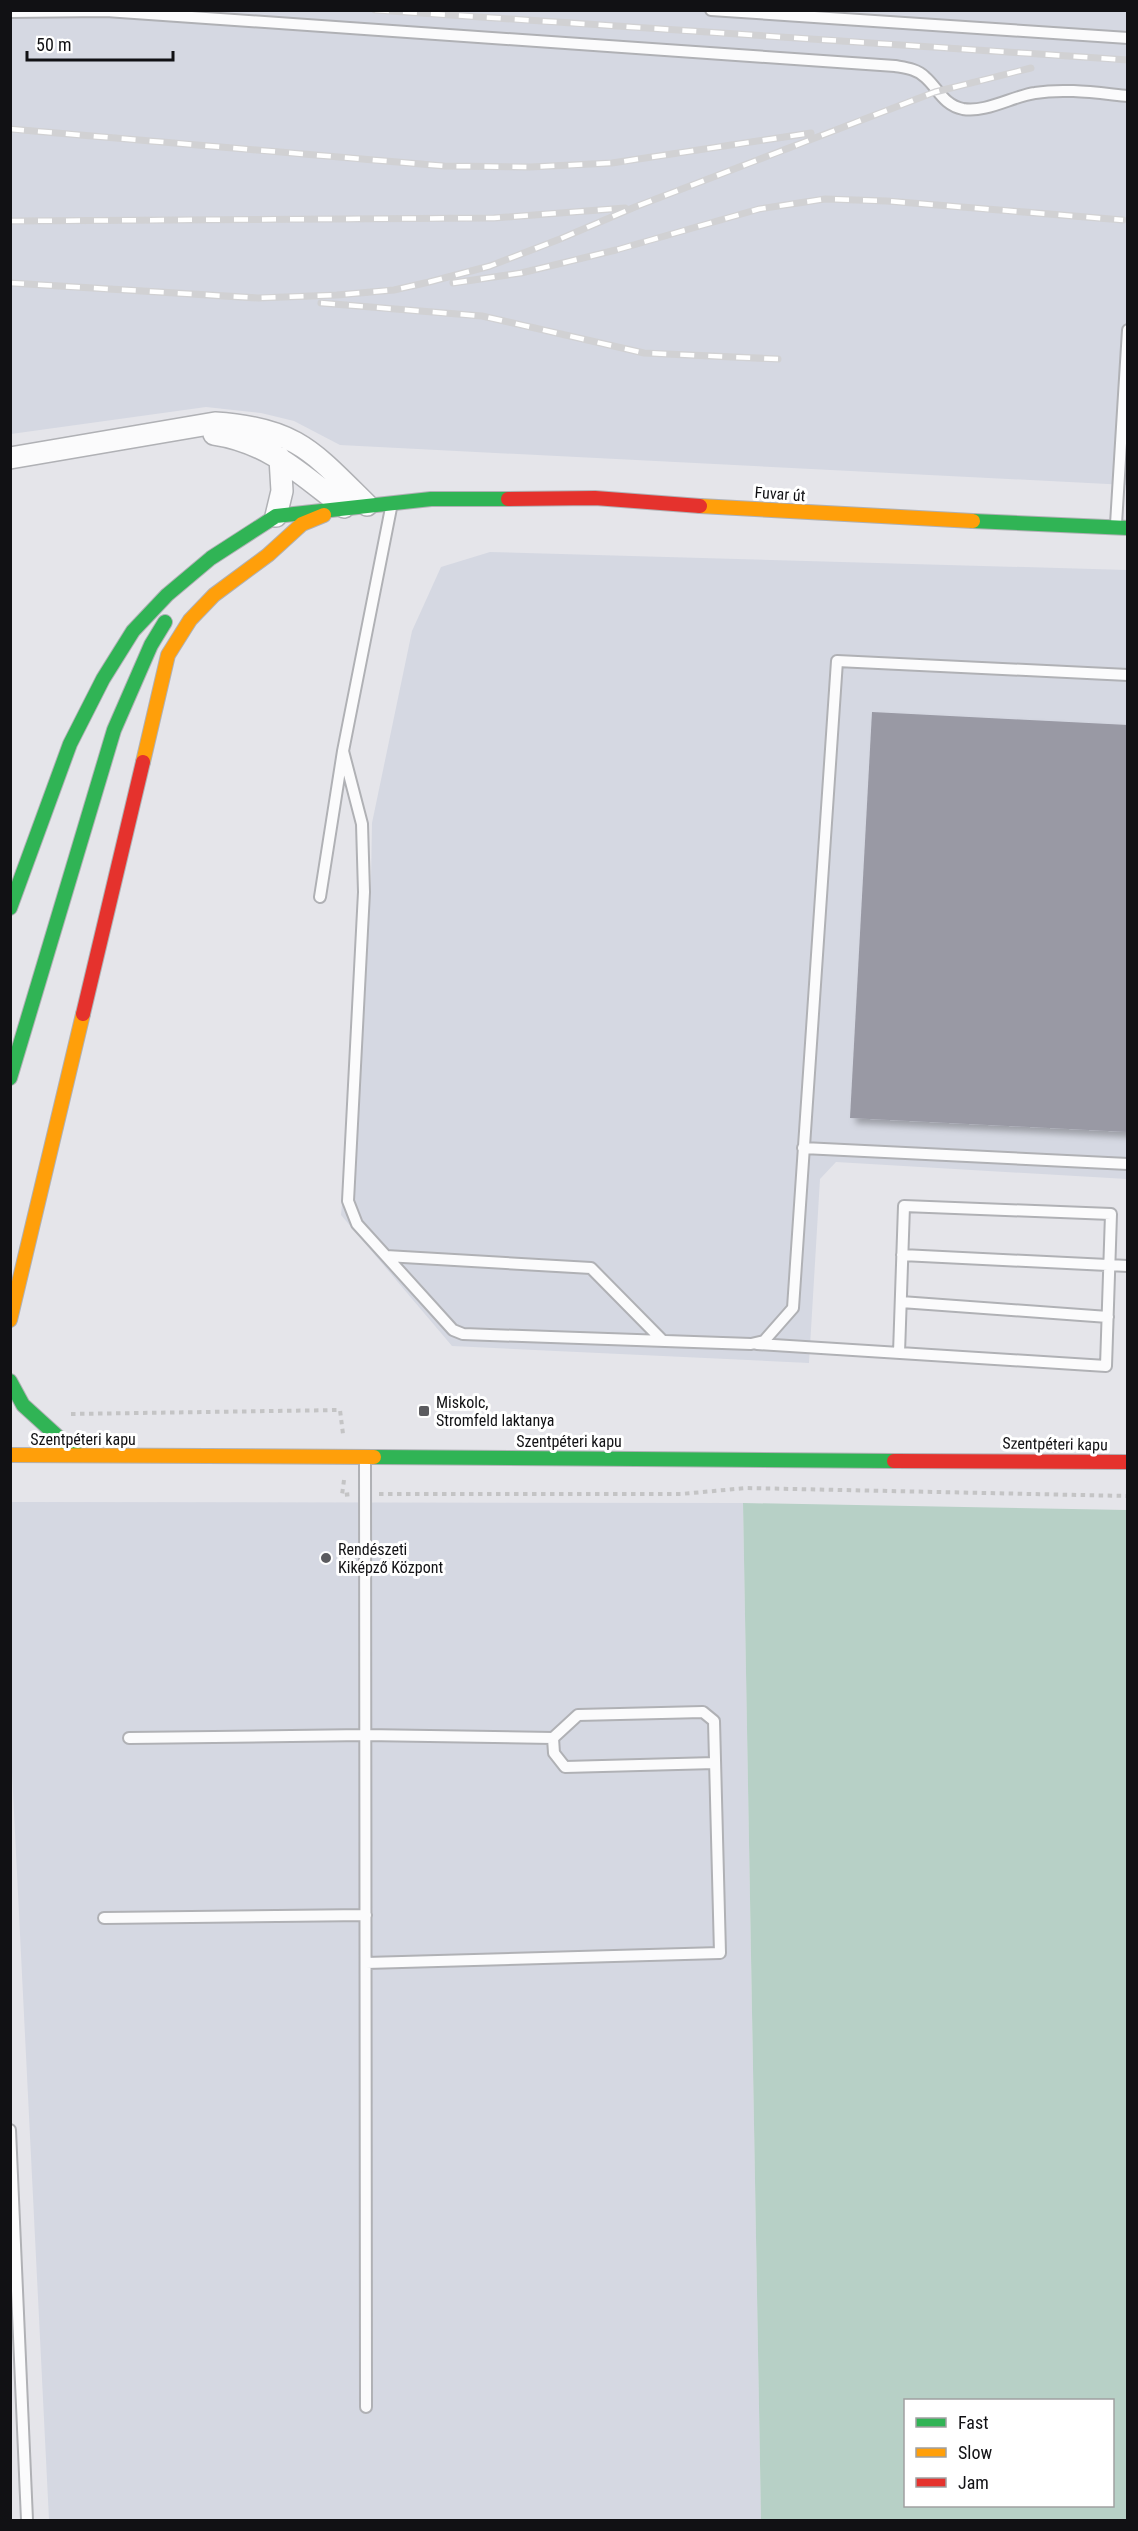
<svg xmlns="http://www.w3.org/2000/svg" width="1138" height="2531" font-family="'Roboto Condensed',sans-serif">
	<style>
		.built { fill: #d5d8e2 }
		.green { fill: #b7d0c6; fill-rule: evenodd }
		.building { fill: #9999a4; filter: url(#shadow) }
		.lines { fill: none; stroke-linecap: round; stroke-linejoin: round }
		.lane-casing { stroke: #b0b1b5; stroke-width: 14 }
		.street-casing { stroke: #b0b1b5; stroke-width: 24 }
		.fast-casing { stroke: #b0b1b5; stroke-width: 16 }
		.slow-casing { stroke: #b0b1b5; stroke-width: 16 }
		.jam-casing { stroke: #b0b1b5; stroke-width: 16 }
		.path { stroke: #c4c4c5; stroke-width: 4; stroke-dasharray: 4.5 4.5; stroke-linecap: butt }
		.lane { stroke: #fbfbfc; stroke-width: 10 }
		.street { stroke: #fbfbfc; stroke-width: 21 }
		.fast { stroke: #30b455; stroke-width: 14 }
		.slow { stroke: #ff9f0a; stroke-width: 14 }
		.jam { stroke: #e5322d; stroke-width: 14 }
		.rail-casing { stroke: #d1d1d3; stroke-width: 7 }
		.rail { stroke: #fff; stroke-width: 4.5; stroke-dasharray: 14; stroke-linecap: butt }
		.poi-dot { fill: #5b5b5f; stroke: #fff; stroke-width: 2 }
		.labels { text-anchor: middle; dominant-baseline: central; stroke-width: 6; stroke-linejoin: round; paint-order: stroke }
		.street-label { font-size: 16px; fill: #111114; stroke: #fff }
		.poi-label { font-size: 16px; fill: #111114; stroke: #fff; text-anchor: start }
	</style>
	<defs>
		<filter id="shadow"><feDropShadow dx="5.5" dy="5.5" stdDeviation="3" flood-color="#0004"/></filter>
	</defs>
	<rect width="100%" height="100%" fill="#e5e5ea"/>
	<path class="built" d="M10,11h1117v474l-787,-40 -46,-24 -33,-8 -55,-6 -195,27z
		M490,552l637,18v609l-291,-17 -16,17 -11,184 -357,-17 -111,-131 30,-334 1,-58 40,-192 29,-64z
		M10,1502l733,1 18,1017h-712l-38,-768z"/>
	<path class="green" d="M743,1503l384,7v1010h-366zM906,2400h206v106h-206z"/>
	<path class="building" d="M872,712l256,13v407l-278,-14z"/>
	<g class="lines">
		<g class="lane-casing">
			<path id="lane" d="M711,10l417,28
				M10,12l96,-1 789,55c11,2 22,3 30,11 13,11 18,28 38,32 23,4 50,-13 72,-16 30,-5 62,0 93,3
				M1116,524l12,-194
				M343,751l19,73 2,68 -16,309 9,23 96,106 10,4 288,10 13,-3 29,-33 44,-647 291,14
				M320,897l23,-146 48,-243
				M803,1148l325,16
				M902,1255l226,11
				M386,1256l205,12 72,73
				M901,1302l207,15
				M757,1344l349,22 5,-152 -207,-8 -5,147
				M365,1460l1,947
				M129,1738l236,-3 188,3
				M104,1918l262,-3
				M366,1963l354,-10 -6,-232 -11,-9 -125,3 -25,23 1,15 11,14 150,-4
				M10,2130l17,390"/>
		</g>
		<g class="street-casing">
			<path id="street" d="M214,434c55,8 88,41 130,73
				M10,458l205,-35c81,5 98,29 152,82
				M276,516l6,-25 -2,-33"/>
		</g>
		<g class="fast-casing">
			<path id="fast" d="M973,521l155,7
				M10,908l60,-164 33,-65 30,-48 34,-36 44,-37 65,-42 155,-17h77
				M10,1078l104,-348 37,-85 14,-23
				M10,1381l13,24 55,50
				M374,1457l520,4"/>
		</g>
		<g class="slow-casing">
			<path id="slow" d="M700,506l273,15
				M143,762l25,-107 22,-35 24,-25 54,-40 34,-31 22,-9
				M10,1320l73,-306
				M10,1455l364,2"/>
		</g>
		<g class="jam-casing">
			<path id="jam" d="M508,499l87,-1 105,8
				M83,1014l60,-252
				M894,1461l234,1"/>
		</g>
		<path class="path" d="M71,1414l269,-4 3,24
			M344,1480l-2,15 11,-1
			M379,1494h302l65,-6 382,8"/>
		<use href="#lane" class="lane"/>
		<use href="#street" class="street"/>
		<use href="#fast" class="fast"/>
		<use href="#slow" class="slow"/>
		<use href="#jam" class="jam"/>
		<g class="rail-casing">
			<path id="rail" d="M375,10l753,50
				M10,129l434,37 86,1 82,-4 199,-30
				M10,221l484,-3 131,-10
				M10,283l248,15 79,-3 57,-5 35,-8 61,-16 70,-27 75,-32 300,-115 96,-24
				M453,283l68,-10 95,-23 143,-41 66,-10 62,2 236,19
				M321,303l161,13 162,37 134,6"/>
		</g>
		<use href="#rail" class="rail"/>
	</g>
	<g class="poi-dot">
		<rect x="418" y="1405" width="12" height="12" rx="3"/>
		<circle cx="326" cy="1558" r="6"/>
	</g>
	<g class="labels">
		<g class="street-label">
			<text transform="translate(780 494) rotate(4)">Fuvar út</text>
			<text x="83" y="1439">Szentpéteri kapu</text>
			<text x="569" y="1441">Szentpéteri kapu</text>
			<text transform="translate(1055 1444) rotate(1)">Szentpéteri kapu</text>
		</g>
		<g class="poi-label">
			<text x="436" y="1402">Miskolc,<tspan x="436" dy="18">Stromfeld laktanya</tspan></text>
			<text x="338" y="1549">Rendészeti<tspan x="338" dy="18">Kiképző Központ</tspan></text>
		</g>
	</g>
	<rect width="1138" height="2531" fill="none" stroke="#111114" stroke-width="24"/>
	<rect x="904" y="2399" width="210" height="108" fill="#ffffff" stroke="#a0a0a1" stroke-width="1.5"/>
	<rect x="916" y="2418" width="30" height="9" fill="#30b455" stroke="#a0a0a1" stroke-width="1.5"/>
	<text x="958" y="2429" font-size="18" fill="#111114">Fast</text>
	<rect x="916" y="2448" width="30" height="9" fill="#ff9f0a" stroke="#a0a0a1" stroke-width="1.5"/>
	<text x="958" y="2459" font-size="18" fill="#111114">Slow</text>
	<rect x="916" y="2478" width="30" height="9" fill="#e5322d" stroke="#a0a0a1" stroke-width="1.5"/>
	<text x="958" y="2489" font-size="18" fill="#111114">Jam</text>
	<path d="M27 51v9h146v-9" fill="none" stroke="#111114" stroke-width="3"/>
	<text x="36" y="51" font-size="18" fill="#111114" stroke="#ffffff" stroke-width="4.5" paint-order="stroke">50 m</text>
</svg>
